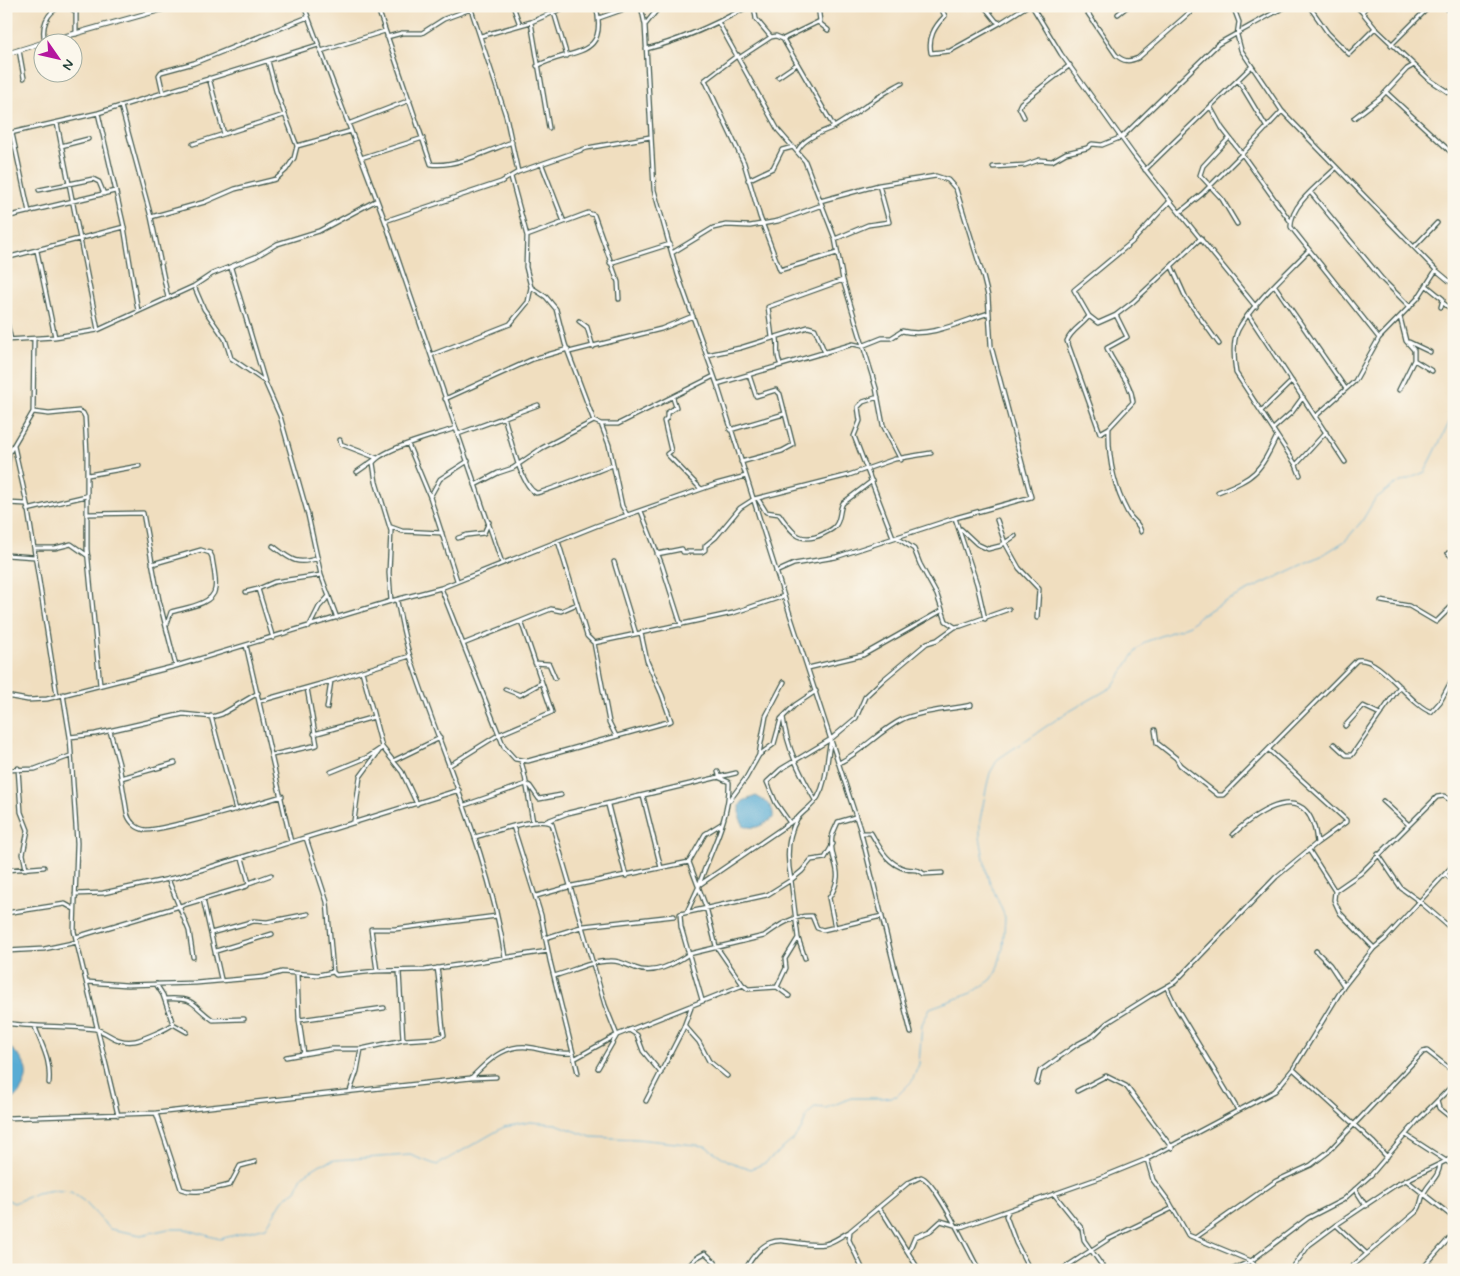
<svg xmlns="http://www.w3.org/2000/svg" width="1460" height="1276" font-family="Mynerve,sans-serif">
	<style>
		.water { fill: #59acd4; stroke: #3c7484 }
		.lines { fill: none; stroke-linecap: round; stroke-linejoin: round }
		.stream { stroke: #59acd4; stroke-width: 1 }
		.minor-casing { stroke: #3e5549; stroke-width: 5.5 }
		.tertiary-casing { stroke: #3e5549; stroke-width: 6 }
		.minor { stroke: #fff; stroke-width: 3 }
		.tertiary { stroke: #fff; stroke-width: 4 }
	</style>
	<rect width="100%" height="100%" fill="#fbf7ec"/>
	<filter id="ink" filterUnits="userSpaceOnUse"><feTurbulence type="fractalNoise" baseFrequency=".02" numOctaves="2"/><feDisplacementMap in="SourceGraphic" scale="10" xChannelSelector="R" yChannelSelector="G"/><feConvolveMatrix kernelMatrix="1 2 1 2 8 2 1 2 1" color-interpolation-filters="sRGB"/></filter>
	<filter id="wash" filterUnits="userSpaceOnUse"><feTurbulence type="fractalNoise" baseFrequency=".0096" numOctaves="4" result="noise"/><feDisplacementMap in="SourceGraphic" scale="20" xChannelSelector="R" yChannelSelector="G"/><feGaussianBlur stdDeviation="1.12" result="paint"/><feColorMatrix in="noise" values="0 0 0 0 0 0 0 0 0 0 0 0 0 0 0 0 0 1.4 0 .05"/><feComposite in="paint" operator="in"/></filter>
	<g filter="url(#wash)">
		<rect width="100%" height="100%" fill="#f0debf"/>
		<path class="water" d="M756,796c9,5 19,10 17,22 -11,7 -16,12 -29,8l-4,-8v-13l3,-4z
			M6,1045c17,11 27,27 15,45 -4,7 -7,10 -15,12z"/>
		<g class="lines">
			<path class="stream" d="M6,1199l8,4 23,-10 17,-3 17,2 14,10 25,27 31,6 27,-6h17l35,10 46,-12 17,-27 13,-10 7,-15 18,-11 14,-4 75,-5 27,10 67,-38 26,-5 26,2 35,13 46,2 68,7 25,16 21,7 14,-6 29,-24 7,-9 6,-14 8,-9 11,1 25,-10h32l14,-2 15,-15 7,-17 3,-40 8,-16 42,-15 19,-13 5,-7 7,-25 2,-31 -18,-42 -7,-38v-17l7,-35 3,-12 8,-14 65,-44 49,-28 25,-37 8,-8 45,-17 9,-9 27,-15 95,-45 24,-15 17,-20 13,-22 19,-14 31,-13 29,-59"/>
		</g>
	</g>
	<g filter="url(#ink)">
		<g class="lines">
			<g class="minor-casing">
				<path id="minor" d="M68,6l8,6v22
					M304,6l81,215 117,342
					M377,6l54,158c23,4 59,-14 81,-22
					M470,6l36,110 12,56 69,-24 63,-11
					M513,6l7,19
					M552,6l15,50
					M754,6l2,13 15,18
					M940,6l5,10c-11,11 -17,22 -14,37l19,-2 50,-28
					M984,6l12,15 4,2 27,-17
					M1032,6l29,48 72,100 37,47 -38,41 -58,48 15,26 9,7 18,-8 17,-13 68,-64
					M1083,6l33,49c8,7 13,7 22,3l59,-52
					M1185,6l5,7
					M1233,6l6,16 -2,13 4,15 41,61 154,159 -18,28 -39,40 -24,43 -39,35
					M1309,6l19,27 21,21 26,-26
					M1356,6l6,6 5,-6
					M1362,12l13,16 55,52 24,16
					M1118,14l10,-8
					M599,18l34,-12
					M531,22l18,106
					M718,22l60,108 27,31 30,78 8,41 33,108 7,37 18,35
					M818,22l10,8
					M645,25l15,-19
					M481,36l50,-14 37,-16
					M387,37l15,-4h20l22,-14 27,-10
					M783,39l37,-18 -2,-15
					M45,42c-4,-15 1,-30 17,-36
					M1391,45l39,-39
					M646,49c37,-9 70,-25 103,-43
					M19,50l5,28
					M321,51l64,-20
					M738,55l-33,25 39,83 16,54 20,53 57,-17
					M739,58l32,-21 5,-1 7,3 51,88c-12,5 -30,11 -36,23
					M537,66c33,-18 72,-6 59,-60
					M778,77l19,-13
					M209,78l15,56 60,-19
					M1238,80l29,48
					M1386,92l68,63
					M163,93l-4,-18 2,-3 33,-9 114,-46
					M121,106l30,111 17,81
					M1211,108l11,20 20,26 40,-43
					M98,113l26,114 14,84
					M1024,117l-5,-10 2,-4 49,-38
					M1354,118l26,-20 27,-29 7,-4
					M57,123l41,207
					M348,124l62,-24
					M834,127c24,-14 44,-32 68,-44
					M12,133l17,79
					M6,134l92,-21 220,-68
					M1229,138l-26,28 -3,9 22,24 15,25
					M193,144l31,-10
					M61,146l27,-7
					M297,146l54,-15
					M361,158l62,-20
					M542,165l22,57
					M993,167l32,-2 14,-5 13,1 14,-8 21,-5 5,-4 10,1 20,-8 96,-93 68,-38
					M1336,168c-15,15 -46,36 -45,59l88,111
					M1145,170l106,-103
					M748,180l25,-12 9,-18 11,-3
					M39,190l54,-11 6,3 5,12
					M1311,193l71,86 28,28
					M1170,201l86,106
					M1180,212l22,-18 40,-40 48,67
					M6,217l109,-26
					M151,217l54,-15 30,-13 41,-10 10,-9 8,-12 3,-12 -21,-55 -8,-30
					M385,221l116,-39 17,-10
					M527,236l61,-23 6,2 24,67 1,17
					M835,239l33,-14 21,-3 -10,-37
					M1414,247l23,-24
					M37,251l18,86
					M672,253l41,-25 13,-3 24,1 28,-5 44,-16
					M6,258l118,-31
					M610,263l60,-19
					M1172,267l14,31 33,46
					M231,268l34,114 15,34 28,99 13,60 16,43
					M1436,270l18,15
					M194,286l10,23 21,30 6,19 33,23
					M1275,286l71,103
					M1427,286l16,13 -2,8
					M531,287l15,10 10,12 9,35 29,77 7,3h17l96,-48
					M1443,303l11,8
					M1089,316c-6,9 -18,14 -22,25l33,92 9,-5 24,-26c-2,-22 -19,-35 -26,-54l20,-11 -11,-22
					M1249,316l96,146
					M1400,317l6,24 8,9v10l18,11
					M6,318l5,22
					M579,321l8,6 6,20
					M772,337l-4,-30 75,-27
					M777,338c2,10 -2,17 4,27
					M6,340l49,-3 43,-7 96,-44 18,-12 43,-17 22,-13 42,-13 58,-31
					M1409,342l21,10
					M569,352l92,-23 32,-13
					M431,355l79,-31 18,-22 3,-15 -5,-20 1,-31 -16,-59
					M707,355l33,-7 68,-21 7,2 10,24
					M717,384l136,-40 9,2 20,-8h9l11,-7c29,7 60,-10 87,-18
					M1399,390l15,-30
					M878,397l-15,5 -5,5 2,14 -6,15 39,101
					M673,398l3,9 -9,6v5l-3,3 7,30 -4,3 34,35
					M445,399l88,-40 35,-10
					M1261,411l31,-30
					M33,412l16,2 30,-3 4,2 2,4 2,36v96l13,136
					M504,417c6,18 16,68 32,76 5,1 66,-24 77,-28
					M601,424l8,21 13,61 5,9
					M1109,428c-1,29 5,59 19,85 4,8 11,9 13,19
					M1273,429l19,-17 11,-15
					M730,430l54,-16
					M458,434l80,-29
					M340,440l1,4 36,14 -20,14
					M408,444l22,53 27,83
					M14,446l13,58
					M741,462l41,-11 11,-6 -13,-51 -4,-4 -20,6 -7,-21
					M1296,465l30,-33
					M88,475l51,-9
					M1300,475l-4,-10 -60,-92c-2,-13 -4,-31 2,-43 13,-25 50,-58 70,-79
					M475,485l23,-12 15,-5 29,-20 52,-27
					M1218,492c38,-15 41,-19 59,-56
					M6,493l3,-40 24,-41 1,-73
					M430,497l10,-18 28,-18
					M758,499l8,13 13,2c14,19 20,31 44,20 5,-3 10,-4 13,-9 5,-7 3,-16 7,-22l29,-22
					M6,503l21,1 30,191
					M27,510l59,-14
					M641,511l21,54 19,60
					M88,514l55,-1 16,87 17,66
					M955,518l22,66 8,35
					M997,520l8,23 14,25 20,21 -2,29
					M391,527l11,4 40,2
					M961,529l16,15 11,5 12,-3 15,-10
					M896,537l18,12 6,15 17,31 9,26 9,6 6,-1 48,-17
					M458,538l9,-3 17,-2 5,-11
					M558,541l29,95 7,7 139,-30 51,-17 -67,-212 -39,-109 -24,-85 -9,-165 -4,-19
					M273,546c17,13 23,20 45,12
					M34,548h21l16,-4 17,12
					M1448,553l6,6
					M657,554l25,-5 1,3h19l3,-2v-4l11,-9 24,-29 14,-9 95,-24 46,-16 36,-6
					M6,555l29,2
					M614,562l22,72
					M152,564l49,-14 9,3 2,4c1,9 5,23 3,32 -2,16 -32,19 -44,23l-4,12
					M776,572l18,-8 42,-7 119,-39 76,-21 -40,-151 -3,-50 -5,-20 -27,-87 -8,-9 -12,-4 -57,9 -59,16
					M441,588l22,56 58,-23 31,91 -54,23 -48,30
					M258,589l16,-7 47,-7
					M246,592l12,-3 15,49
					M784,596l76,233 51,204
					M391,601l-2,-28 2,-42 -15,-49 -3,-19c10,-15 64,-28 83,-35
					M397,601c4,18 7,37 13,55 32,100 79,196 95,301
					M1381,601l28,5 27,16 18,-18
					M521,621l30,-12 10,2 16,-7
					M6,627v47
					M309,627l10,-20 10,-11
					M594,643l15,79 7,14
					M463,644l41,103 11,12 13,2 143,-40 -9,-26 -15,-34 -6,-28
					M246,645l45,197
					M410,656l-48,15 20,76 20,25 15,32
					M535,663l14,1 6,14
					M808,668l55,-13 78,-44
					M505,689l15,6 21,-12
					M63,694l7,43 7,106 -3,88 44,184
					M6,696l22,4 19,-1 129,-33 215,-65 50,-13 155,-62 120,-42 30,-8
					M260,701l71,-20 31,-10
					M327,708l4,-27
					M211,716l25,94
					M783,717c4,32 17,56 32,83
					M1345,726l18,-20 17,8
					M1155,730l2,13 19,15 4,7 38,30h5l134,-135c22,-5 54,46 74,52l9,-10 14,-26
					M110,731l9,33 8,49c2,8 9,16 19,17 11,0 26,-5 38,-7 33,-8 65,-17 98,-27
					M314,734l60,-17
					M70,737l25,-3 88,-20 29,3 10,-3 36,-21
					M1334,744l12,11h6l48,-69
					M1269,750l77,70v2l-29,21
					M759,754l7,-38 18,-34
					M272,755l45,-10 -10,-57
					M395,760l45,-22
					M521,761c6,20 8,40 12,61
					M839,763c24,-12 41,-33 64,-44 21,-9 46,-9 68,-14
					M18,768l3,44 7,18 -5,24 3,15
					M6,770l29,-1 35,-13
					M331,772l37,-15 12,-8
					M718,772l2,6 9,4c1,37 -19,69 -30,103l98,-67
					M121,778l54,-15
					M643,796l18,72
					M730,800l16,-22 13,-23 15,-11 7,-25 14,-14 21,-14
					M1383,801l26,24
					M465,805l61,-21 4,2 9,13 22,-4
					M608,805l18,71
					M354,821l6,-44 22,-30
					M547,821l21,-8 168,-40
					M790,823l-14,-20 -9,-21 14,-13 50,-30 25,-21 9,-21 19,-18 43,-36 10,-3 18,-13
					M513,826l28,89 9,46 28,112
					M861,833h10c9,15 16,31 35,36 8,2 11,-1 18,5l18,-1
					M475,837c15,-4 65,-22 77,-13l53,181 12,30 -19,33
					M306,838l21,64 6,70
					M1309,850l26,41 -1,9 6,13 34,35
					M1378,854l23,34 18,13 35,30
					M689,862l16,-28 16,-10
					M6,870l38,-3
					M1445,874l9,8
					M168,879l21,52 4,26
					M249,883l22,-8
					M1335,891l26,-18 76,-76 7,-1 10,7
					M75,894l28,-1 75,-16 281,-87
					M536,896l36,-10 117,-24 17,45 10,39 27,39
					M203,899l18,80
					M687,912l12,-26
					M6,913l59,-9 9,5
					M835,928l-6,-30c19,-29 -1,-35 3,-61 1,-5 4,-10 6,-15l17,-5
					M211,933l43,-12 13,1 41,-8
					M76,937l171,-51 2,-3 -7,-25
					M545,938l39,-12 90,-10
					M798,938l7,20
					M6,951l38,-2 33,-7
					M216,951l56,-17
					M1316,951l14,14 14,21
					M377,971l-6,-42h24l102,-13
					M297,974l2,46 5,34
					M554,976c18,-5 37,-15 56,-15 10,-1 16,4 25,7 18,8 39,-4 54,-14l75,-18c15,-11 30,-21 48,-20l5,12 6,2 59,-14
					M87,982l40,3 69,-2 68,-6 18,-5 36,3 15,-3 3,3 41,-4 48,-1 123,-19
					M156,984l7,11 10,29 14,8
					M777,987l9,-19 -1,-9 13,-21 -7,-58 11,-9 9,-11 14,-2 8,-14
					M1167,988l9,19 62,103
					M165,999c32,-2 26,6 48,21l31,-1
					M702,1000l-21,-73 -1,-13 87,-19 24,-15c-4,-20 -5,-42 6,-61 6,-8 16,-13 21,-22 10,-18 8,-38 13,-57
					M299,1020l85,-12
					M6,1023c30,5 60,2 89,6 14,3 20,15 40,12 6,-1 33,-12 38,-17
					M685,1026l14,16 10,19 18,15
					M35,1027c8,22 16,32 14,56
					M629,1030l8,5 6,16 18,22
					M403,1040l33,-2 8,-3c-4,-23 -3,-45 -7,-67
					M286,1057l45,-8h30l42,-9 -4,-69
					M574,1059l43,-24 126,-50 5,4 29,-2 12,9
					M1293,1069l80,73 14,15
					M471,1078c15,-15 31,-33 56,-31 16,2 29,8 46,6
					M1037,1083l3,-12 36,-26 17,-9 14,-13 43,-27 25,-14 101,-105 41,-34c-6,-63 -52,-38 -84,-9
					M350,1091l7,-20 4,-22
					M1077,1091l29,-15 20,10 46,62
					M646,1101l37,-72 9,-24
					M1437,1101l2,7 15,12
					M156,1113l25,76c14,6 34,-1 49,-4l10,-19 15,-4
					M6,1118l150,-5 315,-35 25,-1
					M1406,1135l48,31
					M1147,1159l6,21 17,23 18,32 63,26 8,9
					M1406,1180l48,38
					M1355,1189l11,17
					M1054,1194l28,35 2,11 21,30
					M878,1208l7,8 34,54
					M1009,1210l-3,6 10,27 14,27
					M1336,1225l30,28
					M1195,1238l81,-57 35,-16 17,-13 95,-100 4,-1 27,21
					M909,1251l6,-14 15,-6 11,-10 20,6 144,-51 42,-17 128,-68 18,-22 51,-83 30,-38 11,-9 69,-75
					M685,1270l11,-12 9,-5 10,9 3,8
					M745,1270c26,-48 44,-21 80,-26 9,-2 16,-8 24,-12
					M863,1270l-14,-30 1,-9 58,-48 13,-6c14,3 49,77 58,93
					M1021,1270l7,-4
					M1061,1270l46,-30 66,-32
					M1231,1270l20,-9 57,-43 35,-18 28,-25 48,-56 35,-35
					M1291,1270l18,-25 27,-20 58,-39 60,-29
					M1348,1270l68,-58c6,-6 4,-12 8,-19 5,-11 15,-15 16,-29
					M1421,1270l33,-37"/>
			</g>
			<g class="tertiary-casing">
				<path id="tertiary" d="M1445,6l9,9
					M45,42l129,-36
					M6,54l36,-11"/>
			</g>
			<use href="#minor" class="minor"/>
			<use href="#tertiary" class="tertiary"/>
		</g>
	</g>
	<rect width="1460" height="1276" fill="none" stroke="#fbf7ec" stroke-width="25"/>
	<g transform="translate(58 58) rotate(124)"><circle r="24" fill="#fbf7ec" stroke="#a3ada2"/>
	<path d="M0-4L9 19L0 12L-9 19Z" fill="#b5179e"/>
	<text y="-8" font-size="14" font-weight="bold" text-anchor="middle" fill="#1f3d34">N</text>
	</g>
</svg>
